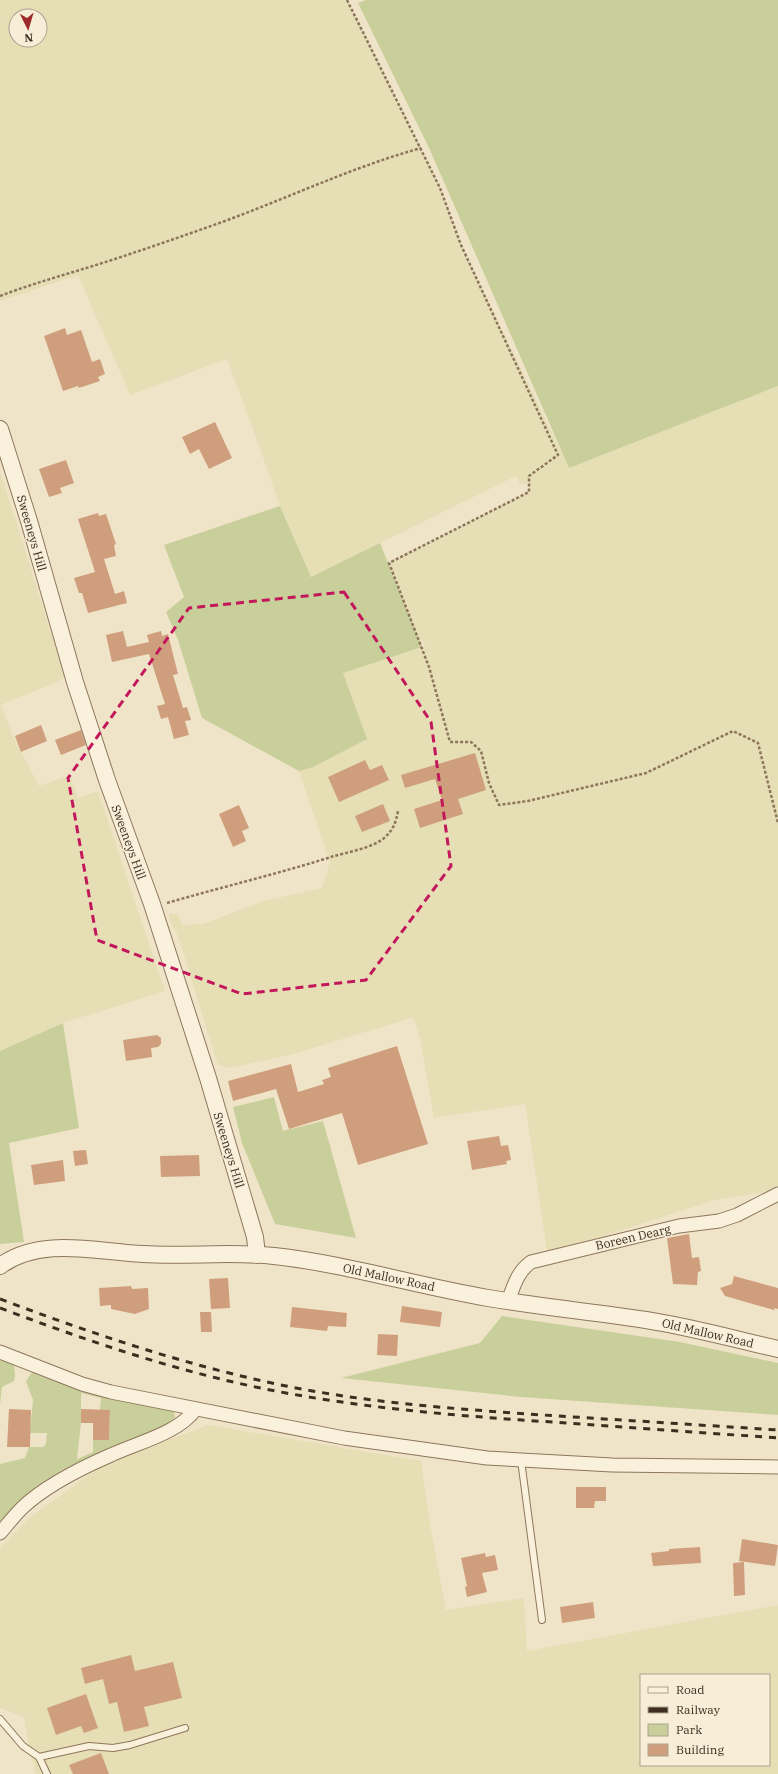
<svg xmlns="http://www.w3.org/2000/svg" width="778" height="1774" font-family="'IBM Plex Serif',serif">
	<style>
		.farmland { fill: #e6deb5; fill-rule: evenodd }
		.green { fill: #c9cf9b; fill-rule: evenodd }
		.building { fill: #cf9f7d }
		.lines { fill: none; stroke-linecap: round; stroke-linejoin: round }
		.service-casing { stroke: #8d765c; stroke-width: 8 }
		.minor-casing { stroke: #8d765c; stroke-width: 15 }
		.tertiary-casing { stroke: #8d765c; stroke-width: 18 }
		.path { stroke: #8d765c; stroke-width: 2.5; stroke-dasharray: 3 2; stroke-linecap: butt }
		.service { stroke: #faf1dc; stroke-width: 6 }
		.minor { stroke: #faf1dc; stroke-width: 13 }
		.tertiary { stroke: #faf1dc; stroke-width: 16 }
		.rail { stroke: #3d2e20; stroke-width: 3; stroke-dasharray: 7 7; stroke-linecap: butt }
		.marked { fill: none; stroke: #c2185b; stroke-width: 3; stroke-dasharray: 8 5; stroke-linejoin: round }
		.labels { text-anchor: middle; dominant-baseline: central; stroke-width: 3; stroke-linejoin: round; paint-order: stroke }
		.street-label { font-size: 12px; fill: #3d2e20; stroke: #f7eed8 }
	</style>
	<rect width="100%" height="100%" fill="#f0e4c8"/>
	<path class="farmland" d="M0,0h347l93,188 21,57 108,223 209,-82v801l-13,5 -50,8 -115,37 -53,14 -22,-147 -91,14 -14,-80 -6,-19 -3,-1 -6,2 -112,34 -63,14 -12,-3 -40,-129 -8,-15 -1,-7h8l6,11 20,-1 61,-23 58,-13 8,-26 -31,-91 14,-4 53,-28 -24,-66 84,-27 -9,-11 -28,-72 140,-71v-9l-9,1 -4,-8 -205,101 -31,-71 -22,-63 -31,-84 -97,36 -52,-120 -78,26v-283l2,-2 -2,1zM16,16h24v24h-24z
		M0,471l65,206 -8,5 -56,23 12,31 26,50 31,-11 8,23 20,-7 67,200 -102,32 -63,28z
		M208,1425l213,36 9,64 16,85 78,-12 3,53 251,-46v169h-742l-6,-23 -6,-34 -24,-9v-160l29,-30 74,-53zM641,1675h128v90h-128z"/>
	<path class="green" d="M366,0h412v386l-209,82 -139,-318 -72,-147z
		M280,506l31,71 69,-34 42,104 -79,26 24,66 -54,28 -14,4 -97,-53 -24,-78 -12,-28 18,-15 -20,-52z
		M63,1023l16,105 -70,15 15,99 -24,2v-193z
		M274,1097l9,34 40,-10 33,117 -81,-14 -33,-81 -9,-36z
		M502,1316l178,26 98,21v52l-257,-18 -180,-19 139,-35z
		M0,1357l14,6 1,12 -1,6 -12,6 -2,18z
		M32,1372l49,17 92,20 2,8 -4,6 -95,41 -76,62v-62l25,-6 4,-11h14l3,-3 1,-11h-17l3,-33 -7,-19zM81,1393l20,5 -1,12h10l-1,30h-16v12l-16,7 4,-37z"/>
	<path class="building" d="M65,328l2,7 14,-5 11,32 8,-3 5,15 -7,3 2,4 -21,7 -1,-2 -15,5 -19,-55z
		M215,422l17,36 -23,11 -10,-20 -9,5 -8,-17z
		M66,460l8,23 -14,5 2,5 -13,4 -10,-28z
		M98,513l1,3 7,-2 10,30 -2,1 2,11 -12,3 11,35 9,-3 3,12 -39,10 -6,-20h-3l-5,-15 21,-6 -17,-53z
		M123,631l4,16 22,-5 -2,-7 14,-4 1,5 6,-2 10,40 -5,1 10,33 4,-1 4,13 -6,1 4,14 -15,4 -6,-22 -7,2 -4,-13 8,-2 -16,-50 -37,8 -6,-27z
		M41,725l6,16 -26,11 -6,-16z
		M81,730l5,15 -25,10 -6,-15z
		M475,753l11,37 -28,9 5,15 -43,14 -6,-19 28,-9 -7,-21 -30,9 -4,-13z
		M365,760l5,10 12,-5 7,15 -50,22 -11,-25z
		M383,804l7,17 -28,11 -7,-16z
		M239,805l10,23 -7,3 4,10 -13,6 -14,-33z
		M157,1035l4,3v6l-3,3 -7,1 1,9 -26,4 -3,-21z
		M397,1046l31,98 -70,21 -16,-52 -53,16 -13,-40 -43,12 -5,-20 63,-17 7,28 26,-8 -2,-4 9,-3 -3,-9z
		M499,1136l2,10 7,-1 3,15 -5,1 1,3 -35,6 -5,-29z
		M86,1150l2,14 -13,2 -2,-15z
		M199,1155l1,21 -39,1 -1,-21z
		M63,1160l2,21 -31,4 -3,-20z
		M689,1234l3,24 7,-1 2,14 -3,1 -1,13 -24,-1 -6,-46z
		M734,1276l44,12v21l-3,-1 -1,2 -49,-14 -5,-8 12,-4z
		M228,1278l2,30 -19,1 -2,-30z
		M131,1286l1,3 16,-1 1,21 -14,5 -24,-5v-4l-11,1 -1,-18z
		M402,1306l40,6 -2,15 -40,-5z
		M292,1307l55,6 -1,14 -18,-1 -1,5 -37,-4z
		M200,1312h11l1,20h-11z
		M378,1334l20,1 -1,21 -20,-1z
		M9,1409l22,1 -1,37h-23z
		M81,1409l29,1 -1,30h-16v-17h-12z
		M576,1487h30v14h-11l-1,7h-18z
		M742,1539l36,6 -3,21 -36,-5z
		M700,1547l1,16 -48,3 -2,-13 18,-2v-2z
		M485,1553l1,4 9,-2 3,15 -16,3 5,19 -20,5 -2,-10 2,-1 -6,-28z
		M744,1562l1,33 -11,1 -1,-33z
		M593,1602l2,16 -33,5 -2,-16z
		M131,1655l4,16 38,-9 9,36 -38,9 5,19 -25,6 -7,-30 -8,2 -6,-25 -18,5 -4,-16z
		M86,1694l12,34 -14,5 -3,-7 -25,9 -9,-27z
		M101,1753l8,21h-36l-4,-9z"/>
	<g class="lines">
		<g class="service-casing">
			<path id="service" d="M521,1460l21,160
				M0,1719l23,27 16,11 8,17
				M39,1757l50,-11 24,2 17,-3 55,-17"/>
		</g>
		<g class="minor-casing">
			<path id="minor" d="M508,1301c6,-15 9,-29 23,-39l148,-36 40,-5 18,-6 41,-21
				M0,1352l82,32 29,8 233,46 143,20 125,7 166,2
				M0,1533c7,-8 14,-17 22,-25 24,-23 59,-40 89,-53 28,-13 66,-21 85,-46"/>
		</g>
		<g class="tertiary-casing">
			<path id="tertiary" d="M0,429l29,92 46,161 32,98 45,124 56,174 47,159 2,18
				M0,1266c41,-30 96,-14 143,-12 43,3 87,-3 131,2 73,8 143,30 214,42 53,9 106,14 158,22 45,7 88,19 132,29"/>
		</g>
		<path class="path" d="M347,0l93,188 21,57 97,210 -29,21v16l-140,71 40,104 21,75h21l10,9 8,32 10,22 29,-4 118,-28 87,-42 25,12 20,80
			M0,296c39,-15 79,-25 118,-38 36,-12 71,-24 107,-37 65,-24 128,-54 196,-73
			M167,903c55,-16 110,-29 164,-46 16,-5 38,-8 52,-18 10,-8 13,-17 15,-28"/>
		<use href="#service" class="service"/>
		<use href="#minor" class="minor"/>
		<use href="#tertiary" class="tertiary"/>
		<path class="rail" d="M0,1299c93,35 188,67 286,87 84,17 171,23 257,29 78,5 157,10 235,15
			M0,1308c93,35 187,67 286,85 93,17 187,24 281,30 70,5 141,10 211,15"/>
	</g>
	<path class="marked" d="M344,592l87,130 20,144 -85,114 -124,14 -145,-54 -29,-162 121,-170z"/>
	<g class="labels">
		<g class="street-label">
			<text transform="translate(32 533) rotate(74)">Sweeneys Hill</text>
			<text transform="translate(129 842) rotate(70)">Sweeneys Hill</text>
			<text transform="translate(229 1150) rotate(73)">Sweeneys Hill</text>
			<text transform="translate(633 1237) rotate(-13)">Boreen Dearg</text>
			<text transform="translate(389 1277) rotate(12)">Old Mallow Road</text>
			<text transform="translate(708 1333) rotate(13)">Old Mallow Road</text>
		</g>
	</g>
	<rect x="640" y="1674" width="130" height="92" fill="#f7eed8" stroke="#ada18e"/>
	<rect x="648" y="1687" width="20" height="6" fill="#faf1dc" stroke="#ada18e"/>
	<text x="676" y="1694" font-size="12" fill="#3d2e20">Road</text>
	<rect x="648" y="1707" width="20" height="6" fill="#3d2e20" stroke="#ada18e"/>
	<text x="676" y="1714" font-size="12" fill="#3d2e20">Railway</text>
	<rect x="648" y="1724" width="20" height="12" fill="#c9cf9b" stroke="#ada18e"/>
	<text x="676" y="1734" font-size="12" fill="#3d2e20">Park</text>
	<rect x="648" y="1744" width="20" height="12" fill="#cf9f7d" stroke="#ada18e"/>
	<text x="676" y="1754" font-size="12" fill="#3d2e20">Building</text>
	<g transform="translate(28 28) rotate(175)"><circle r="19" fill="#f7eed8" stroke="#ada18e"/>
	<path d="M0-3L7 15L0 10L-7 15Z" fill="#9e2a2b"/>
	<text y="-6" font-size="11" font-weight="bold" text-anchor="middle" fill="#3d2e20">N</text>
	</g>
</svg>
